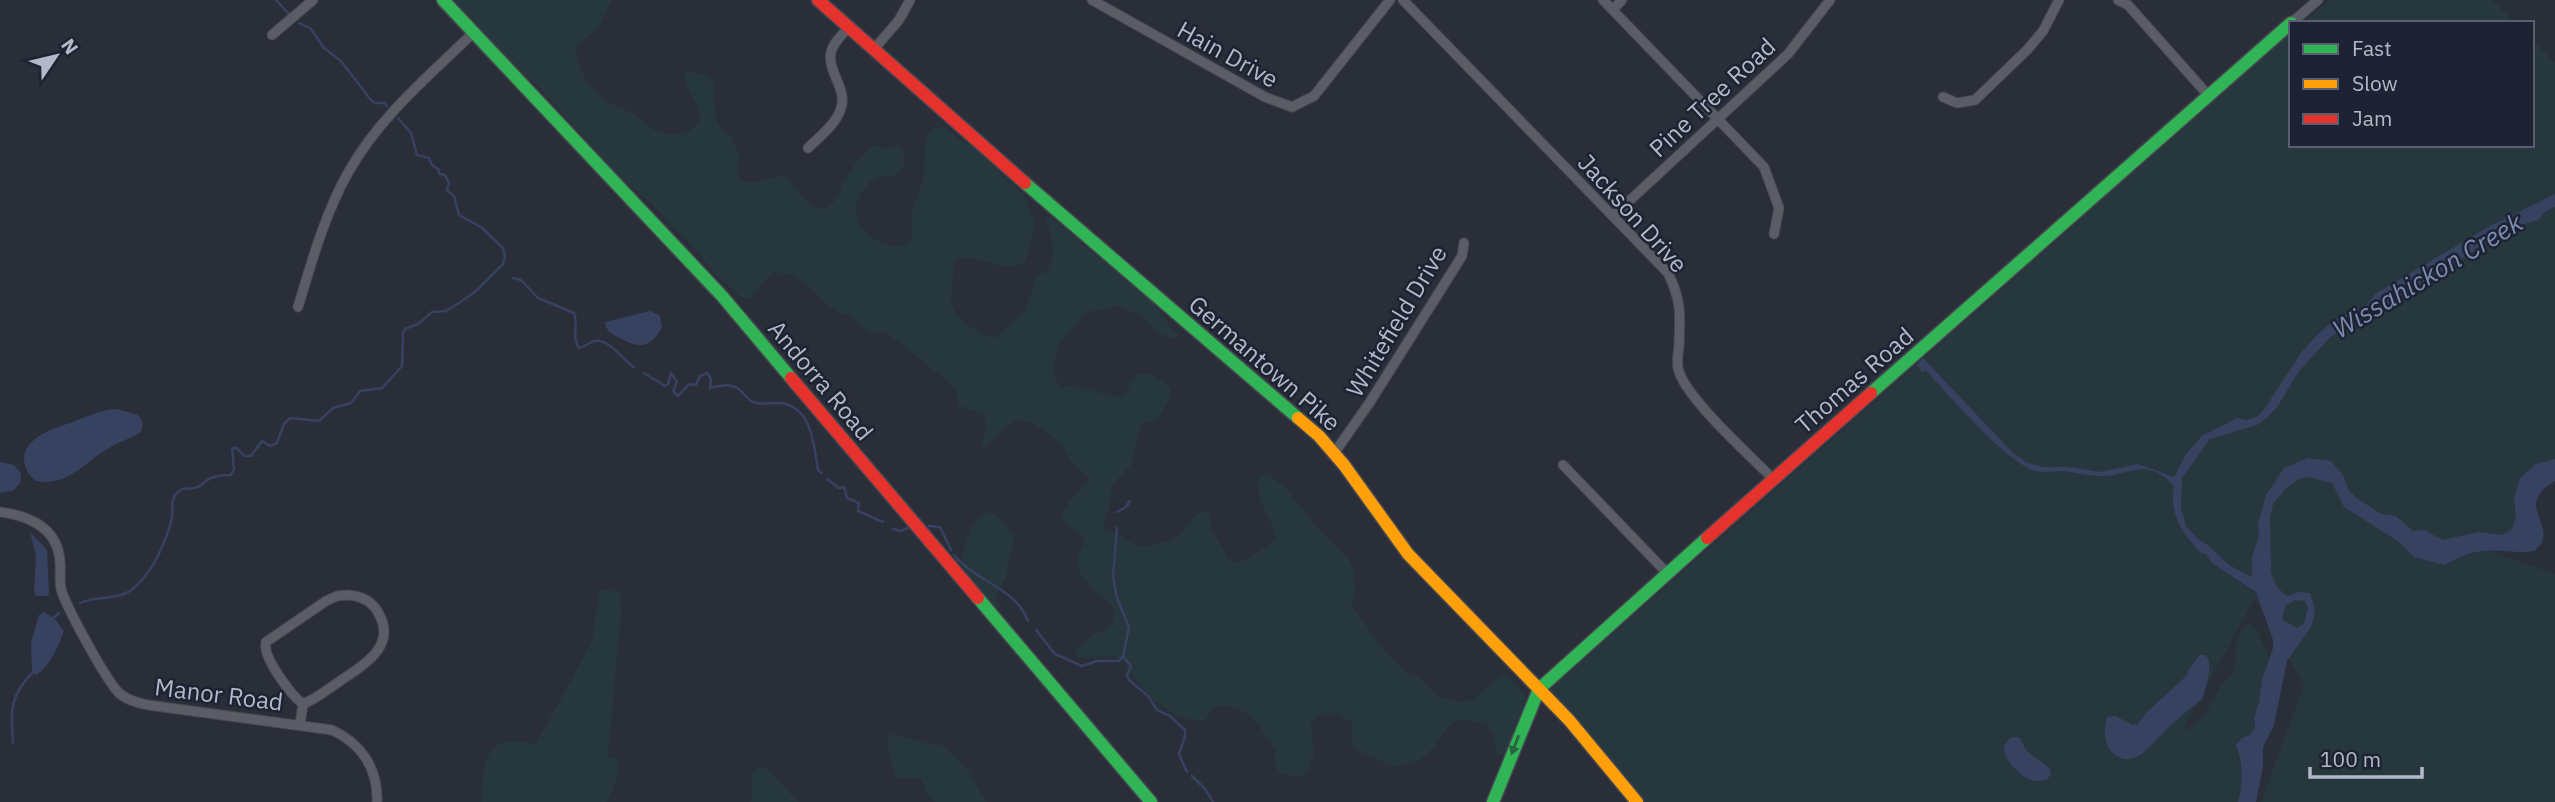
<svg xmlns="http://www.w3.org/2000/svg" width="2555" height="802" font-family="'IBM Plex Sans',sans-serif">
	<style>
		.green { fill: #27373e }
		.water { fill: #374261; fill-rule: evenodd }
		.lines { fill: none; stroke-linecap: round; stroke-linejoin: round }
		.stream { stroke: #374261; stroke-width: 2.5 }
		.street-casing { stroke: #464951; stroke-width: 11 }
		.fast-casing { stroke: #464951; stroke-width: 15 }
		.slow-casing { stroke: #464951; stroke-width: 15 }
		.jam-casing { stroke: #464951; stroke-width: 15 }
		.street { stroke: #5a5d66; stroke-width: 9 }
		.fast { stroke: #30b455; stroke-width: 12 }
		.slow { stroke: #ff9f0a; stroke-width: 12 }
		.jam { stroke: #e5322d; stroke-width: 12 }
		.oneway { fill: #266442 }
		.labels { text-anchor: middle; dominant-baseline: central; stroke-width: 5; stroke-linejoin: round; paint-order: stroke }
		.street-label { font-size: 24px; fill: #b4b9c9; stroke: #1d2333 }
		.water-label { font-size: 26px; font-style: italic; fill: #7c8bb0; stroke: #1d2333 }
	</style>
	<rect width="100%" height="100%" fill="#2a2e38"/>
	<path class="green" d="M452,0h160l-14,29 -17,12 -6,10c4,17 10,31 23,43 10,10 26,15 38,21 4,3 8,8 12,11 17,12 41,13 52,-7 0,-17 -15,-28 -16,-45l4,-3 20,4 5,7 3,38 6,11 8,4 10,21 -4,12 4,12c20,8 26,-7 46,-3 9,8 14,21 25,28 22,14 26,-12 33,-24 7,-12 21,-32 33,-36l7,4 12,-3 5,1c6,10 5,23 -7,28 -5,2 -11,1 -16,3 -11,4 -18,14 -21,24 -8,28 31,55 54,39l1,-31 12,-33 1,-33 3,-11 7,-5 11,-1 12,11 17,10 50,48 10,28 -9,37c-24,17 -47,-10 -72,-1l-3,42c4,18 28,32 44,36l29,-26 12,-33 3,-4 8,-4c10,-18 5,-33 -1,-52l4,-3 103,87 25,32 -3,4 -18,-6 -14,-16 -21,-10 -6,-1 -8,3 -21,3 -28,32 -6,24 6,19 14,-1 44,11 10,-4c9,-32 24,-19 44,-5l-3,14 -9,16 -18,7 -9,39 -20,21 -3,25 -5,11 1,9c16,4 17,8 29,14 11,5 40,-3 48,-11 8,-9 12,-19 23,-23l5,4 2,16 17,30 5,3c11,-2 35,-16 42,-24 -4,-23 -22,-37 -17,-63l8,-2 17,12 36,45 29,29 4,8 2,22 -4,15 35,48 21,20 14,5 15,18 24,6 12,-2 29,-25h7l18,23 -11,36 -11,21 -7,1 -3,-20 -8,-12c-44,-10 -32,3 -57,28 -4,3 -8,9 -13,10 -8,3 -19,3 -28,4l-11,-8 -21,-8 -4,-8v-19l-13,-9 -14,-2 -14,9 3,32 -7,21c-7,5 -22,2 -29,-3l-4,-12 2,-8c-13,-22 -29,-46 -56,-46l-7,4 -8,11c-23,5 -56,-21 -68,-39 -7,-8 -10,-21 -21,-24 -13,-3 -26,3 -38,1l-3,-5 1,-2 16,-16 16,-7 5,-7 1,-13c-13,-14 -38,-27 -36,-50 1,-9 8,-11 6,-21l-17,-12 -6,-10 2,-5 27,-32 -18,-15 -9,-17 -16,-14 -15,-9 -15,-3 -16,11 -16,18h-5l6,-22 -2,-12 -26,-10 -1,-11 -8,-12 -63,-50h-18l-17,-17c-25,3 -40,-45 -79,-42l-21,24 -8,2 -27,-24 -28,-34 -13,-11 -21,-24 -34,-28 -87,-97 -25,-21z
		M2329,0h163l23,23h-212z
		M2291,33v112h241v-105l23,23v405l-28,23 10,21 -5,25 -80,1 103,36v228h-294l43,-117 -49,-87 -73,133c24,-8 26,-26 39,-45 4,-6 11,-10 13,-17 4,-17 -2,-34 14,-46l8,5 13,29 -7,22 -3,23 -5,16 1,9 -16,25 3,31 -4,19h-593l-49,-61 -47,-51z
		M988,512l11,5 9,10 5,7 1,12 -5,11 -2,18 -11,20 4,13 -5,2 -36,-47c9,-17 8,-45 29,-51z
		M607,589l13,4 1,20 -13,143 10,3c0,17 -3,28 -11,43h-126c2,-24 -1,-61 33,-61 7,1 15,2 22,3l56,-102 7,-50z
		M893,734l32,9 16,2 8,5 17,18 21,34h-52l-6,-5 -9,-20 -20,2 -5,-2 -8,-35 1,-5z
		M759,768l9,1 30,33h-47l1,-29z"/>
	<path class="water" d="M2555,194v13l-9,4 -8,9 -19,6 -58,33 -111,68 -20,10 -15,17 -16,17 -22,36 -10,11 -10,7 -47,14 -28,39 -1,31 5,17 12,13 10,6 21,20 23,12v-20l7,-21 -1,-12 8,-29 18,-27 24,-10 23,3 12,14 6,16 9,8 23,15 15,2 17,15 11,-1 19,10 36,-8 23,3 10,-6 4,-13 -2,-17 6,-21 16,-14 19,-5v22c-39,24 -4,39 -13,61 -2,4 -5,6 -8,9 -17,3 -34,-2 -52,0 -13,1 -26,8 -38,14l-30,-8 -16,-16 -54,-34 -12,-24 -24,-6 -9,2 -13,9 -13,16 -3,13 1,56c3,9 8,19 17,23l10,-4 12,1 5,16 -1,7 -3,11 -24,34 -13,64 -11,22v20l-7,35h-18c5,-18 5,-40 -2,-57l6,-7 8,-3 5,-8 -1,-9 5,-16 3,-23 11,-31v-8l-17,-48 -44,-29 -6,-9 -5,-1c-19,-20 -32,-38 -27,-67 -29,-31 -44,-9 -74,-10 -12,0 -25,-4 -37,-5 -9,0 -19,2 -27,0 -27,-6 -90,-78 -110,-101l-4,3 -5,-8 6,-7 89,94 14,10 16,5h28l30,5 38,-8 36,13 12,-23 17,-19 34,-17 9,2 11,-3 8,-9 36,-55 15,-17 17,-15 35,-17 7,-10 115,-68zM2295,600l10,1 3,6 -4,17 -7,4 -13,-7 -2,-4 4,-12z
		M650,311l10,5 2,11c-10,21 -24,22 -42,11 -9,-4 -14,-7 -15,-16z
		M117,409l21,6 5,7 -2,10c-9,6 -20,9 -30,15 -25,13 -43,41 -75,34 -8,-6 -12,-13 -12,-23 2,-23 33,-30 51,-37 14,-5 27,-12 42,-12z
		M0,462l14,3 7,8 -1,10 -6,7 -14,3z
		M30,532l17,18 2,43 -2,3h-11l-2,-5 2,-36z
		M44,612l12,8 8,11c-5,14 -15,37 -28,44l-4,-4 -1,-28 8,-28z
		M2199,655h5l4,3c4,15 -2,27 -6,42 -7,3 -32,26 -38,32 -13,13 -30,38 -50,22 -11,-9 -10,-25 -7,-37l9,-1 16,9 6,-1 8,-11 38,-35z
		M2019,737l8,14 23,18 1,6c-3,3 -6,6 -11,6 -15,2 -37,-20 -36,-35l6,-8z"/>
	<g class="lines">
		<path class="stream" d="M276,0l14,15
			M299,23l12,6 13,19 17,13 30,39 4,3h10l2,3
			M513,278l8,2 17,18 36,15c5,12 -3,23 5,35 7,-1 9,-6 16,-7 15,-2 28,19 39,26
			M644,373l21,13 3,-2 3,-11 6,9 -4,9 5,5 11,-12 7,1 4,-9 7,-3 4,6 -1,9c10,-2 23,-6 31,3 4,4 6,8 12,11 10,4 22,-1 33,2 27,8 28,44 32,66l4,3
			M827,479l12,9 5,-1 3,11 12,5 -1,8 25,11
			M1117,512l9,-5 4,-6
			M929,526l11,1 11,23
			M1117,528l-4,48 4,22 12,29 -6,29
			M893,529l7,2 8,-3
			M954,555c22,27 62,33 74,66
			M80,603c18,-9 39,-1 55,-16 19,-17 29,-41 36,-65 3,-9 -2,-23 7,-30 7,-7 12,-1 19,-5 7,-2 3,-2 9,-6 6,-5 18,-6 25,-6l3,-6 -2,-21h5l7,8h7l11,-15 8,5 7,-3 7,-19 6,-6 29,3 14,-13 18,-5 9,-12 22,-3 20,-22 1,-33 2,-4 13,-5 14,-12 14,-1 13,-8 17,-12 27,-27 2,-7 -2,-9 -22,-21 -22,-12 -5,-19 -7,-6 2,-7 -4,-8 -6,-1v-4l-7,-5 -3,-7 -12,-3 -6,-22 -13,-15
			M52,619l7,-6
			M1036,630l19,24 27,12 15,-5h22l4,-5 8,10 -4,9 2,5 19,16 9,14 13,6 15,14v6l-6,18 8,18
			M13,743c-3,-33 -3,-48 21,-72
			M1192,776l13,13 8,13"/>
		<g class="street-casing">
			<path id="street" d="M1092,0l173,97 27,10 22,-11 76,-96
				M1403,0l265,273c14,29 12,42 11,73 -1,7 -2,16 -1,22 5,28 73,88 95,111
				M1603,0l161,167 15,41 -5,26
				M2118,0l10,5 80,90
				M1613,9l9,-9
				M2291,23l27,-23
				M272,35l41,-35
				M874,49l25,-29 11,-20
				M1943,97l14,6 18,-3 53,-51 15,-18 16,-31
				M808,148c10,-10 27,-23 32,-37 10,-22 -16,-41 -8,-62 3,-8 11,-15 17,-22
				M1614,215l174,-161 42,-54
				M298,307c14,-46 27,-94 51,-136 31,-55 80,-95 125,-139
				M1335,452l35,-50 92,-146 2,-13
				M1563,465l104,108
				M0,512c30,4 58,16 60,50 1,9 -1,18 1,27 5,18 45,91 58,104 8,7 18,10 29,12l184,25c30,14 46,39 45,72
				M348,595c14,1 25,7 31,19 18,33 -17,52 -39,67 -12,8 -24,18 -37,23 -12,-9 -41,-47 -37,-62l60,-41 11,-5z
				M300,724l3,-20"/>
		</g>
		<g class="fast-casing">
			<path id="fast" d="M443,0l279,296 69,82
				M1025,183l273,235
				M1871,393l420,-370
				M978,598l173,204
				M1493,802l46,-113 168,-151"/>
		</g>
		<g class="slow-casing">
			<path id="slow" d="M1298,418l21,18 25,29 64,89 161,166 68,82"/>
		</g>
		<g class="jam-casing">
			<path id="jam" d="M818,0l207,183
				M791,378l187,220
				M1707,538l164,-145"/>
		</g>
		<use href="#street" class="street"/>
		<use href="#fast" class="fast"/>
		<use href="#slow" class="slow"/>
		<use href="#jam" class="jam"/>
	</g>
	<defs><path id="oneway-solid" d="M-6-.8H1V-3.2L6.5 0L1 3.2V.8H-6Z" transform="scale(1.75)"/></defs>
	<use class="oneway" href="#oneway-solid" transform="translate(1515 745) rotate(111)"/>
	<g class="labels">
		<g class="street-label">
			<text transform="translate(1228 54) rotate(29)">Hain Drive</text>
			<text transform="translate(1712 97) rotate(-43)">Pine Tree Road</text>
			<text transform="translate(1633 213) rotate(48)">Jackson Drive</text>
			<text transform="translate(1396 321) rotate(-59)">Whitefield Drive</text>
			<text transform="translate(1265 363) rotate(41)">Germantown Pike</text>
			<text transform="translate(821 380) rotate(50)">Andorra Road</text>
			<text transform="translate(1854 380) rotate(-41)">Thomas Road</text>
			<text transform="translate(219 694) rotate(7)">Manor Road</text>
		</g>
		<g class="water-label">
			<text transform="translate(2427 275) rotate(-31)">Wissahickon Creek</text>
		</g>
	</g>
	<rect x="2289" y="21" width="245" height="126" fill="#1d2333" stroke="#595f6f" stroke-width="2"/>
	<rect x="2303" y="44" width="35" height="10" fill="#30b455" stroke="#595f6f" stroke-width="2"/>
	<text x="2352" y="56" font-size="21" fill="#b4b9c9">Fast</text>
	<rect x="2303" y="79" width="35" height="10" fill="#ff9f0a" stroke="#595f6f" stroke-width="2"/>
	<text x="2352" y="91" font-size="21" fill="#b4b9c9">Slow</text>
	<rect x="2303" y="114" width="35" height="10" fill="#e5322d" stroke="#595f6f" stroke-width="2"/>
	<text x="2352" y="126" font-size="21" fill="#b4b9c9">Jam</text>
	<g transform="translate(56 56) rotate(55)" stroke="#1d2333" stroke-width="5" paint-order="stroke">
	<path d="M0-5L12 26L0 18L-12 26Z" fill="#b4b9c9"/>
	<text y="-10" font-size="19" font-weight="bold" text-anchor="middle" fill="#b4b9c9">N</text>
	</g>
	<path d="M2310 767v10h112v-10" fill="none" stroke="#b4b9c9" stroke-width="3.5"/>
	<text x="2320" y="767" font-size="21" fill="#b4b9c9" stroke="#1d2333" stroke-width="5" paint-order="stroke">100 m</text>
</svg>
